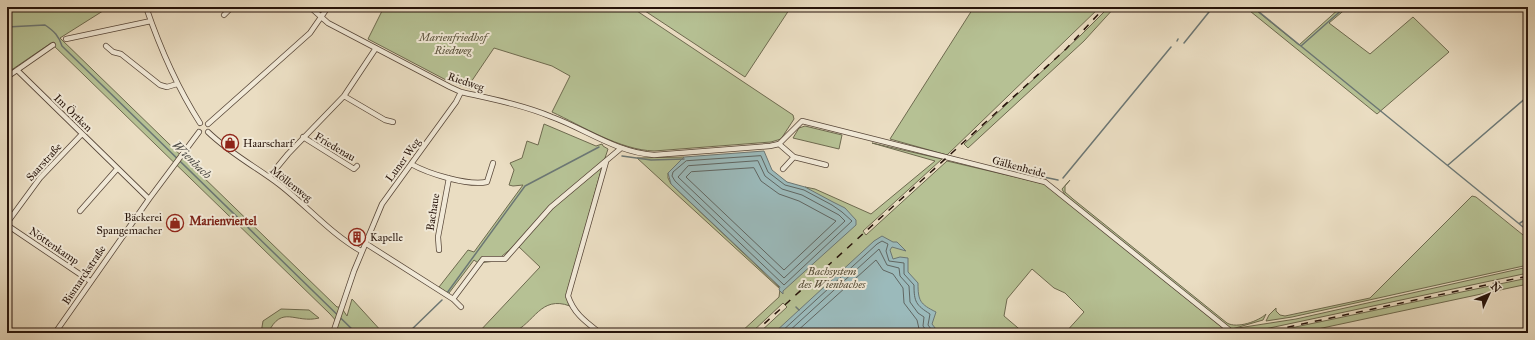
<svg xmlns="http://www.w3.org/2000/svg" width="1535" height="340" font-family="'IM FELL Great Primer',serif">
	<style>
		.green { fill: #b6c194; stroke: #6e6a4f }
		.water { fill: #9bbabb; stroke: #6c7774 }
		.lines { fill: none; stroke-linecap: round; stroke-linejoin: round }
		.shore { stroke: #606662; stroke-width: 1 }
		.stream { stroke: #6c7774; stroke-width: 1.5 }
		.street-casing { stroke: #574638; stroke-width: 6 }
		.street { stroke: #f1e9d7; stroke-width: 4.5 }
		.rail { stroke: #26130a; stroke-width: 1.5; stroke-dasharray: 7 7; stroke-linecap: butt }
		.labels { text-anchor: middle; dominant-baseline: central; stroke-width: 4; stroke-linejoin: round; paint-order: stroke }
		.park-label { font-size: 11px; font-style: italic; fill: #58503a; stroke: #f1e9d7 }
		.street-label { font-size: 11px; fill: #26130a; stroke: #f1e9d7 }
		.poi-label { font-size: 11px; fill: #26130a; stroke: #f1e9d7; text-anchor: start }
		.water-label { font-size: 12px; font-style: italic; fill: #4f4d48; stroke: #f1e9d7 }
		.neighbourhood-label { font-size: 12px; font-weight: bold; fill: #7a1f14; stroke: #f1e9d7 }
	</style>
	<rect width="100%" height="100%" fill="#eaddc2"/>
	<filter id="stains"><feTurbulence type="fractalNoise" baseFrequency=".005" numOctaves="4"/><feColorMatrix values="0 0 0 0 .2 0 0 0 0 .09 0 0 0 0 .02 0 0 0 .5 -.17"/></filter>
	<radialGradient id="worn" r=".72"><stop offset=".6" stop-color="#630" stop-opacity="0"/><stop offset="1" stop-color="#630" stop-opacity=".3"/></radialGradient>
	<path class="green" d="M7,7h116l-13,4 -4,-2 -46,29 277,269h4l6,9 5,-17 31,34h-48l3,-10 -8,-9 -279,-271 -44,30z
		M384,7h247l162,108 1,4 -13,20 -10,3 -117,9c-34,-1 -72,-25 -102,-39l18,-36 -18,-10 -58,-18 -23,34v7l-25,-9 -78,-41z
		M639,7h152l-46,70z
		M974,7h126l-153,148 -57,-16z
		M1109,7h6l-31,34 -116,107 -4,-4 116,-108z
		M1245,7h7l47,38 42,-38h7l-19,16 41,31 43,-37 36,35 -72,62z
		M544,124l52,22 6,-2 1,2 5,3 -4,12 -54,45 -37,41 -17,14 -18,2 -4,-3 -28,37 -2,-2 2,-3 -7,-5 29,-37 6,2 49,-67 -10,1 -4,-1 5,-15 -4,-7 12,-5 5,-17 11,4z
		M805,126l37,9 -3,14 -46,-11 6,-10z
		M872,143l70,16 -79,72 3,4 81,-74 98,23 179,145 3,4h-162l19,-21 -19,-19 -11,-5 -22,-19 -25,30 -3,17 20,17h-265l28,-26 -4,-4 -32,30h-11l39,-36 1,-8 -143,-131 47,-1 -16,16v5l3,6 108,103 -10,-116 24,15 17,4 -5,-3 10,2 56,25 64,-53z
		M602,167l-35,129 3,10c-30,-11 -35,17 -58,27 -6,2 -26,0 -34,0l62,-66 -22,-21 34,-38z
		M1070,180l-5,6v6l8,7 154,124c10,6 32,-2 39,-9l-3,6 -31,9 -3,-1 -164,-133 -3,-6z
		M1472,196l4,1 52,42v26l-236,52 -26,4 3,-6 7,-7v3l4,4 5,1 85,-18z
		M1528,267v6l-282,60h-7l-1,-3v-2l58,-9z
		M1528,278v6l-229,49h-32z
		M281,309l28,1 10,8c-24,6 -37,-14 -51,15h-7l2,-12z"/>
	<path class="water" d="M764,151l8,19 15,12 18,5 28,15 12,6 11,12v5l-73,66v3l-4,-4 1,-3 -109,-103 -3,-11 16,-16z
		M882,236l11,6h4l9,9 -14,-4 -2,3 3,9 7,-2 8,1v14l10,11c0,18 2,21 18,29l-4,12 7,9h-165l100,-92z"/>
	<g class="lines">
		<path class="shore" d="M761,156l7,16 17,13 19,5 28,15 10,7 10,9 -68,64 -109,-104 -3,-5 1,-4 13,-11z
			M758,161l7,15 17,13 20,6 37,20 6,6 -61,57 -106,-101 10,-11z
			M754,168l7,13 18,13 20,7 37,20 -52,49 -98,-93 5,-5z
			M780,333l97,-89 5,-3 6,3 -2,7 3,10 15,2v11l10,11c0,17 2,20 16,29l-2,11 6,8
			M787,333l92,-84 8,16 12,3 1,8 9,10 1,16 8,11 6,4 -1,9 5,7
			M795,333l81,-73 7,10 10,4 10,14 1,15 13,17 3,13"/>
		<path class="stream" d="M1253,7l275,224
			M7,17l9,-10
			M7,27l38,-2c9,6 14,11 17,21l294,287
			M1177,41l1,-2
			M1184,43l29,-36
			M1301,46l44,-39
			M622,156l29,4 33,-1
			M1448,165l80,-69
			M1010,170l48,10
			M1063,178l108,-131
			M1520,223l8,-5
			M447,293l78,-107 74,-39
			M796,307l3,3
			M408,333l34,-33"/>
		<g class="street-casing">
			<path id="street" d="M146,7c14,41 31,80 54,116
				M310,7l18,16 122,64 11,5c31,7 62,13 91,25 35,13 64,35 102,38l116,-9 9,-2 23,-23 243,61 188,151
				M224,15l8,-8
				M66,39l85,-18
				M106,46l7,6 8,2 39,31 7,2 10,-3
				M17,70l132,129
				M7,77l46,-32
				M344,96l41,24 8,2
				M208,124l102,-91 18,-26
				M208,132c24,23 47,34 72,53 27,21 51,49 81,66
				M303,137l51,32 3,-3
				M779,144l15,13 32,8
				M411,164c18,10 57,22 76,18l6,-19
				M783,169l11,-12
				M269,177l19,-23 56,-58 32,-48
				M80,211l37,-42
				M7,223l33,-45 42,-44
				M7,225l83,56
				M365,243l88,56 8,8
				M439,250l-1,-13 11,-59
				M453,299l30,-40h22l46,-52 69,-58
				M55,333l94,-134 50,-67
				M333,333l21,-62 28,-67 74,-102 5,-10
				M600,333c-14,-11 -26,-19 -32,-37l38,-134"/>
		</g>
		<use href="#street" class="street"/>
		<path class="rail" d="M754,333l312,-284 39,-42
			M1260,333l268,-57"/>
	</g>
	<defs>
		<g id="shop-ring" transform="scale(0.9)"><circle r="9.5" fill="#f1e9d7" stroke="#8f2418" stroke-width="1.5"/><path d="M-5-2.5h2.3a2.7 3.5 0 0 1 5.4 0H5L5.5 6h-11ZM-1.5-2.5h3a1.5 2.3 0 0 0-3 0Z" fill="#8f2418"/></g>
		<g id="building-ring" transform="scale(0.9)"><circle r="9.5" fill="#f1e9d7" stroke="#8f2418" stroke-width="1.5"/><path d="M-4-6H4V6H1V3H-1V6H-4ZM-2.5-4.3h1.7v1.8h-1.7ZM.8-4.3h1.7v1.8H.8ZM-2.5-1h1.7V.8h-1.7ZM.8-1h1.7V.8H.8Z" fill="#8f2418"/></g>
	</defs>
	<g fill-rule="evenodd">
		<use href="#shop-ring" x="230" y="143"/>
		<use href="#shop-ring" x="175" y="223"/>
		<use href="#building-ring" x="357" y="237"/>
	</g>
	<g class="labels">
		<g class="park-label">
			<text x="453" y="37">Marienfriedhof<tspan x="453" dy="13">Riedweg</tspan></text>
			<text x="832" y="271">Bachsystem<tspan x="832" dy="13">des Wienbaches</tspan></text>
		</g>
		<g class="street-label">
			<text transform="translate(466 82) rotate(19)">Riedweg</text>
			<text transform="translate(73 113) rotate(44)">Im Örtken</text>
			<text transform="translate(335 147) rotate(31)">Friedenau</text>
			<text transform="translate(403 160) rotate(-54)">Luner Weg</text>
			<text transform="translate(44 162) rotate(-48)">Saarstraße</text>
			<text transform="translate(1019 167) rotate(15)">Gälkenheide</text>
			<text transform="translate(291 184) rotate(38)">Möllenweg</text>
			<text transform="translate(433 212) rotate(-81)">Bachaue</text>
			<text transform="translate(54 246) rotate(34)">Nöttenkamp</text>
			<text transform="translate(84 275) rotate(-56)">Bismarckstraße</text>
		</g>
		<g class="poi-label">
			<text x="243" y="143">Haarscharf</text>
			<text x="162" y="217" text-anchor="end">Bäckerei<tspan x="162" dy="13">Spangemacher</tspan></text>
			<text x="370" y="237">Kapelle</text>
		</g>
		<g class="water-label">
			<text transform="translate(192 160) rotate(44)">Wienbach</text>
		</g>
		<g class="neighbourhood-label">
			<text x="223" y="221">Marienviertel</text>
		</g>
	</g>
	<rect width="1535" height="340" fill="none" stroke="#eaddc2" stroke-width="24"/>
	<rect x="8" y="8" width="1519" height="324" fill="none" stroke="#26130a" stroke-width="2"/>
	<rect x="12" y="12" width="1511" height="316" fill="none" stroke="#26130a"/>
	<g transform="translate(1489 294) rotate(46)" stroke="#f1e9d7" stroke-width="3" paint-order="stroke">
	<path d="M0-3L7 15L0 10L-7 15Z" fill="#26130a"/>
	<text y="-6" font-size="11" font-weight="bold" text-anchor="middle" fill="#26130a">N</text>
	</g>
	<rect width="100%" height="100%" filter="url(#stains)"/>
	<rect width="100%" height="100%" fill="url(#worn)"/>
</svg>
